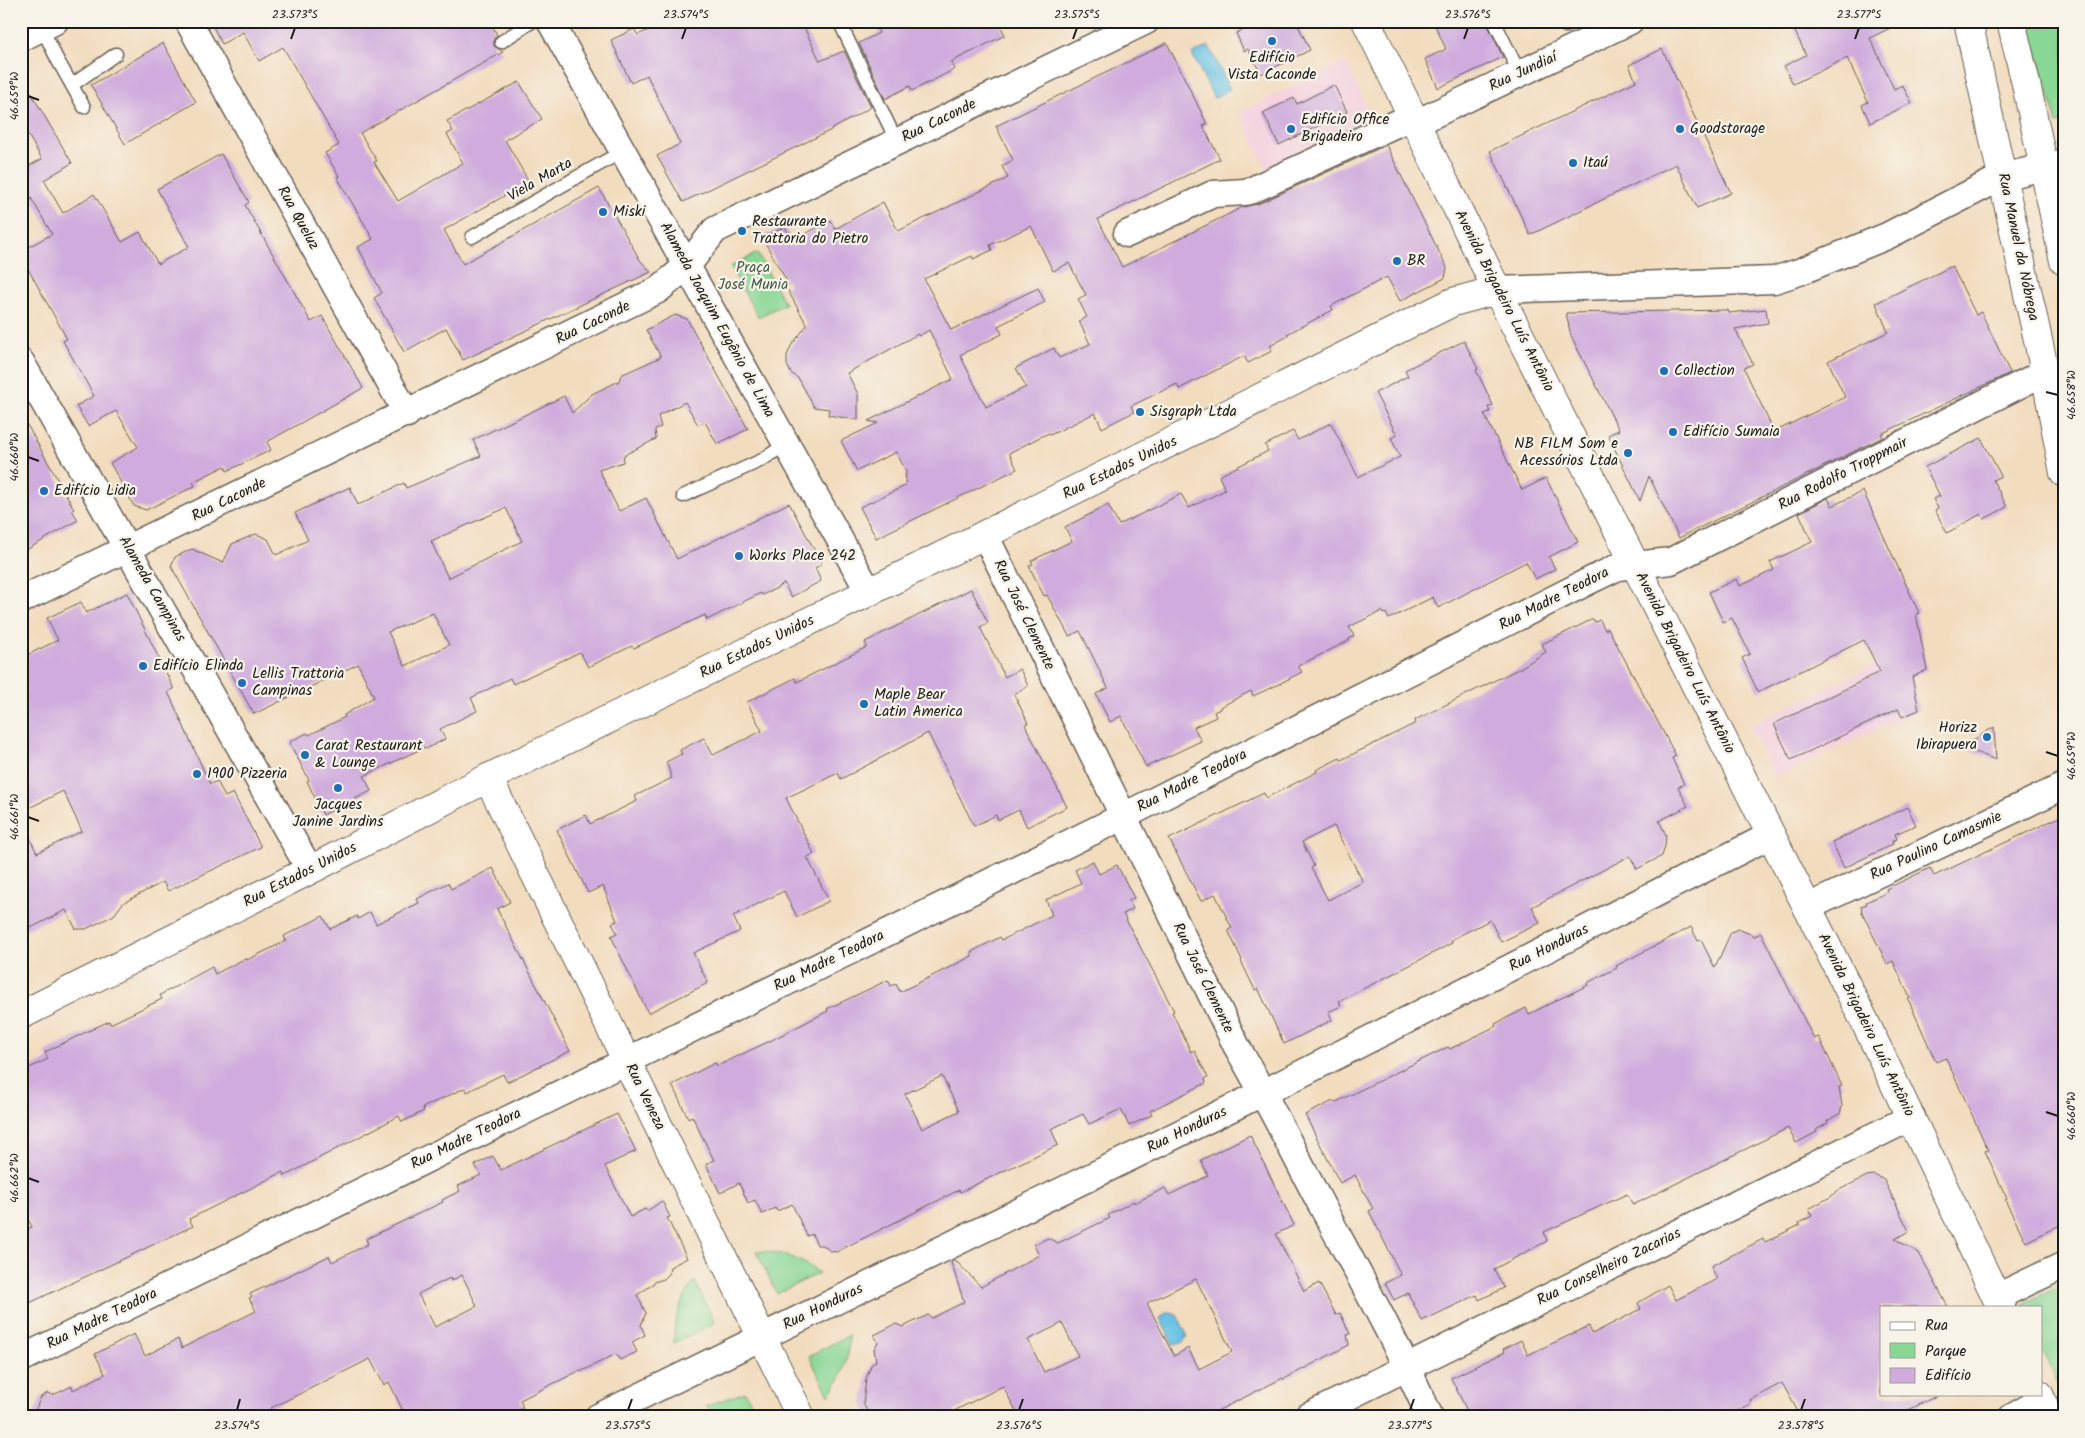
<svg xmlns="http://www.w3.org/2000/svg" width="2085" height="1438" font-family="Kalam,sans-serif">
	<style>
		.built { fill: #f4cfde }
		.green { fill: #89d795; stroke: #527a58 }
		.water { fill: #67c2e5; stroke: #426f80 }
		.building { fill: #cfacdd; fill-rule: evenodd }
		.lines { fill: none; stroke-linecap: round; stroke-linejoin: round }
		.service-casing { stroke: #675f55; stroke-width: 15 }
		.minor-casing { stroke: #675f55; stroke-width: 29 }
		.tertiary-casing { stroke: #675f55; stroke-width: 30 }
		.secondary-casing { stroke: #675f55; stroke-width: 30 }
		.service { stroke: #fff; stroke-width: 12 }
		.minor { stroke: #fff; stroke-width: 26 }
		.tertiary { stroke: #fff; stroke-width: 28 }
		.secondary { stroke: #fff; stroke-width: 28 }
		.ticks { fill: none; stroke: #1c1c1c; stroke-width: 2 }
		.poi-dot { fill: #1f6fb2; stroke: #f7f3e8; stroke-width: 2 }
		.labels { text-anchor: middle; dominant-baseline: central; stroke-width: 4.5; stroke-linejoin: round; paint-order: stroke }
		.poi-label { font-size: 15px; fill: #1c1c1c; stroke: #f7f3e8; text-anchor: start }
		.street-label { font-size: 15px; fill: #1c1c1c; stroke: #f7f3e8 }
		.park-label { font-size: 15px; fill: #425d46; stroke: #f7f3e8 }
		.neatline { fill: none; stroke: #1c1c1c; stroke-width: 2 }
		.ticks-label { font-size: 12px; text-anchor: middle; fill: #1c1c1c }
	</style>
	<rect width="100%" height="100%" fill="#f7f3e8"/>
	<filter id="ink" filterUnits="userSpaceOnUse"><feTurbulence type="fractalNoise" baseFrequency=".02" numOctaves="2"/><feDisplacementMap in="SourceGraphic" scale="10" xChannelSelector="R" yChannelSelector="G"/><feConvolveMatrix kernelMatrix="1 2 1 2 8 2 1 2 1" color-interpolation-filters="sRGB"/></filter>
	<filter id="wash" filterUnits="userSpaceOnUse"><feTurbulence type="fractalNoise" baseFrequency=".0096" numOctaves="4" result="noise"/><feDisplacementMap in="SourceGraphic" scale="20" xChannelSelector="R" yChannelSelector="G"/><feGaussianBlur stdDeviation="1.12" result="paint"/><feColorMatrix in="noise" values="0 0 0 0 0 0 0 0 0 0 0 0 0 0 0 0 0 1.4 0 .05"/><feComposite in="paint" operator="in"/></filter>
	<g filter="url(#wash)">
		<rect width="100%" height="100%" fill="#f2dcbe"/>
		<path class="built" d="M1345,61l30,62 -105,52 -31,-62z
			M1921,642l6,28 -14,8 5,32 -144,68 -25,-52z"/>
		<path class="green" d="M2028,21h36v100l-7,2z
			M757,253l28,51 -27,13 -28,-50z
			M756,1251c24,0 44,7 63,22l-42,21z
			M695,1281l20,42 -41,20c-1,-23 7,-45 21,-62z
			M2064,1284v116l-23,-53v-40h-17l-1,-3z
			M849,1335c0,22 -6,43 -20,60l-20,-39z
			M745,1392l15,25h-39l-15,-11z"/>
		<path class="water" d="M1209,46l21,43 -16,9 -22,-44z
			M1171,1312l6,3 10,20c-2,8 -6,9 -14,10l-13,-27 6,-5z"/>
		<g id="blocks">
			<path class="building" d="M210,21h280l7,14 -3,4v7l9,6 -143,81 17,28 -3,1 24,39 65,-38 -16,-29 6,-3 -6,-10 72,-39 23,37 -37,21 24,42 -85,48 19,34 136,-76 41,72 11,12 -188,88 -17,-32 -42,24 -30,-54 8,-5 -24,-46 15,-8 -36,-62 2,-1 -14,-23 14,-8 -56,-98 -24,14 -16,-29 -21,12z
				M668,21h133l19,40 24,-10 27,56 -42,24 -146,71 -26,-46 23,-12 -33,-69 -16,8 -20,-43 23,-11 4,6z
				M873,21h125l7,14 -54,27 4,7 -43,22 -2,-5 -25,13 -26,-56 20,-10z
				M1261,21h35l14,29 -49,24 -13,-25 -4,2 -8,-18z
				M1433,21h53l17,36 -65,31 -13,-29 21,-10z
				M1790,21h114l-34,17 24,51 8,-4 10,18 -42,20 -8,-18 6,-3 -21,-44 -54,26 -9,-18 22,-11z
				M163,43l33,59 -71,42 -34,-59z
				M1167,43l40,81 -4,2 17,33 -122,60 24,48 121,-60 15,-3 128,-59 61,123 -2,10 -45,23 -13,-24 -56,29 2,4 -46,24 1,2 -18,10 2,5 -24,12 -4,-7 -65,33 -2,-5 -46,22 3,6 -32,16 -7,-15 -45,22 -1,-2 -9,4 -31,16 8,16 -141,69 -16,-31 45,-21 1,-15 -10,-19 -39,19 -16,-30 37,-18 -10,-2 85,-42 -24,-49 -10,6 -1,-2 -71,39 11,21v26l-30,-5 1,-6 -15,-2 -15,-28 -8,-6 -4,-8v-9l4,-10 16,-21 -21,-38 3,-2 -27,-48 23,-10 8,14 37,-21 5,9 48,-27 15,29 110,-53 -6,-12 11,-6 -17,-34zM1031,226l22,45 16,-8 17,32 -8,4 9,18 -8,4 11,23 -31,14 -5,-10 -38,20 10,19 -40,20 -26,-52 42,-21 -4,-8 47,-24 -7,-14 -87,42 -27,-51 48,-23 1,3 19,-9 -2,-5z
				M1662,49l69,144 -34,15 -21,-44 -146,71 -40,-84 146,-70 -7,-16z
				M21,76l51,87 -28,17 19,33 31,-19 28,48 18,-10 18,32 31,-17 -32,-58 64,-35 28,48 -4,3 66,117 11,-6 41,72 -96,54 4,8 -44,21 -2,-5 -32,16 2,4 -49,24 -12,-4 -24,-43 28,-16 -22,-36 -28,15 -12,-20 18,-10 -31,-55 4,-2 -46,-83v-5l31,-17 -31,-53v-11l21,-11 -21,-36z
				M1334,85l13,27 -68,33 -16,-32 31,-15 3,6z
				M1952,266l24,49 5,-3 29,61 -129,61 2,3 -204,101 -30,-62 -9,25 -32,-66 11,-5 -48,-94 -5,-23 162,-3 1,3 37,-4 2,14 -33,6 18,35 -9,4 30,64 71,-35 -17,-36 60,-29 -12,-29z
				M675,315l12,4 61,110 -31,15 -12,-22 -7,3 -13,-23 -27,14 3,11 -6,2 1,10 -32,16 -1,7 -24,8 20,41 27,-13 31,61 112,-56 33,61 -7,4 6,13 -30,16 -7,-14 -7,5 -15,7 -1,-2 -54,27 -2,-5 -71,33 -2,-2 -44,21 -8,-15 -67,32 -3,-6 -39,20 6,13 -37,18 5,10 -19,10 -1,-2 -61,29 7,15 -48,24 -16,-34 2,-1 -19,-36 1,-3 16,-8 2,2 36,-18 -1,-2 30,-18 -16,-33 -104,50 -83,-148 4,-9 17,-8 31,14 9,-19 24,-10 12,5 8,16 32,-15 -13,-27 55,-26 8,18 46,-22 2,5 75,-32 -8,-16 91,-44 8,17 20,-19 27,-13 2,-6 40,-18 -15,-27zM506,508l16,33 -74,37 -17,-37zM433,613l16,32 -44,21 -17,-34z
				M1464,341l14,28 -2,1 17,35 -5,2 2,5 -6,2 38,76 24,-12 32,64 -29,15 6,12 -20,10 -9,-17 -88,46 -5,-11 -44,22 -3,-6 -2,1 -2,-3 -33,16 5,9 -5,3 1,1 -52,26 4,6 -27,14 -22,10 -2,-5 -31,16v2l-6,3 2,5 -22,10 7,14 -55,26 -25,-51 -11,6 -14,-28 12,-6 -16,-33 -12,-24 -11,5 -22,-41 -3,1 -15,-30 4,-2 -2,-3 41,-20 -7,-14 43,-22 11,20 62,-31 8,14 36,-18 -6,-14 49,-25 -3,-6 28,-14 5,9 33,-17 27,54 42,-20 -9,-19 6,-3 -22,-42 33,-17 -3,-6z
				M21,414l53,95 -2,1 6,10 -57,33z
				M1981,438l20,38 -8,4 14,27 -23,12 -3,-5 -34,19 -12,-23 3,-2 -5,-9 7,-3 -15,-29z
				M1863,491l56,122 -3,1 11,56 -15,7 7,33 -17,7 -4,-8 -107,51 -17,-36 106,-52 -16,-32 -106,52 -16,-34 8,-4 -18,-36 -9,4 -14,-30 28,-13 3,7 34,-16 -4,-8 42,-20 -13,-29 29,-15 4,8z
				M971,589l17,34 -8,4 25,50 15,-8 8,17 -14,8 14,29 -3,2 42,82 -40,20 -8,-17 -21,10 -2,-5 -22,11 -46,-93 -87,46 -3,-6 -52,25 28,56 -7,3 22,44 -32,16 -13,-26 -51,25 7,15 -47,22 15,30 -60,30 -37,-77 6,-3 -5,-10 5,-2 -14,-35 -15,7 -31,-63 29,-15 4,9 47,-23 -2,-5 37,-18 -6,-16 16,-8 -2,-4 24,-12 9,17 49,-24 -15,-29 48,-24 2,4 70,-35 -2,-5z
				M127,593l47,96 -6,3 42,92 7,-3 8,16 8,-4 28,54 -93,44 -5,-9 -40,21 -9,12 -28,14h-10l-10,-19 -45,23v-112l16,32 45,-22 -19,-40 -42,21v-154l37,-18 -11,-22 34,-16 5,11z
				M1593,619l2,3 5,-2 5,10 3,-2 68,128 -4,2 12,26 -6,3 10,19 -29,15 7,14 -1,11 -3,10 -25,13 -7,-13 -98,51 8,16 -39,19 -11,-22 -39,20 1,3 -36,19 -77,39 2,5 -13,6 4,8 -48,24 -26,-56 -3,2 -14,-29 1,-1 -14,-30 4,-2 -17,-34 -14,7 -32,-62 95,-46 2,5 51,-26 -1,-2 24,-12 1,2 75,-37 -1,-3 107,-53 24,-15 -4,-8zM1334,826l29,56 -35,18 -17,-32 3,-2 -12,-24z
				M1994,727l2,33 -34,-13z
				M1907,807l9,18 -21,9 2,5 -5,2 1,3 -49,24 -12,-26z
				M2064,815v27l-6,3 6,12v366l-38,19 -21,-42 2,-1 -22,-48 3,-1 -42,-92 -10,4 -28,-63 2,-1 -17,-37 -6,3 -25,-52 -1,-6 6,-2 -1,-2 22,-10 -2,-3 44,-21 4,8z
				M1093,861l6,13 18,-9 17,33 -5,2 4,9 -10,5 51,97 -2,1 19,40 3,-2 14,27 -3,2 1,4 -56,28 2,4 -23,11 -8,-17 -32,15 -6,-10 -32,15 7,16 -98,47 -1,-2 -123,62 -6,-1 -7,-6h-6l-5,-11 -5,2 -15,-32 -15,7 -2,-3 -13,6 -7,-14 -7,3 -9,-20 -19,10 -14,-29 8,-4 -22,-44 -4,2 -16,-33 43,-22 2,3 53,-25 58,-30 -1,-2 61,-29 3,6 5,-2 4,8 72,-36 -1,-4 29,-15 2,3 50,-25 -6,-15 35,-17 -6,-13zM942,1076l17,35 -37,18 -17,-35z
				M493,868l17,34 -13,7 73,142 -63,31 -4,-8 -36,18 -2,-4 -43,20 2,3 -22,11 -3,-6 -114,60 -2,-4 -94,47 4,7 -172,81v-75l11,-5 -11,-22v-133l27,-13 -3,-7 64,-31 1,3 52,-25 -2,-4 52,-28 3,7 31,-16 1,2 39,-19 -2,-5 39,-20 7,13 27,-13 1,3 12,-7 6,12 43,-21 -2,-4 31,-16 3,6z
				M1691,927l7,14 3,-1 14,28 16,-36 7,-3 17,7 6,-3 53,106 5,-2 23,49 -3,1 3,19 -2,8 -13,7 1,2 -12,7 1,2 -21,11 -8,-15 -155,77 -6,-11 -83,38 3,9 -53,28 10,19 -25,12 -2,-5 -55,26 -14,-28 -14,7 -9,-17 16,-8 -32,-64 4,-2 -18,-34 -15,8 -35,-68 28,-14 1,2 114,-56 2,2 46,-23 -1,-2 31,-16 3,6 59,-29 -1,-2 30,-15 -1,-2z
				M617,1114l19,37 -31,15 25,51 15,-8 2,2 15,-10 8,16 -3,1 20,40 -17,9 -1,7 -5,5 -10,3 -2,3 -15,10 9,18 -5,12 4,10 -13,7 5,10 -17,8 -4,-6 -36,18 -1,-1 -59,29 3,8 -18,9h-99l-17,-35 -5,3 -14,-26 -99,49 5,9h-244l9,-20 6,-4 6,2 19,-9 1,4 32,-16 -10,-20 39,-20 11,22 33,-17 4,9 74,-37 -7,-13 3,-1 -2,-3 79,-38 3,6 36,-18 -2,-5 77,-37 -1,-2 18,-9 -2,-5 23,-11 -6,-10 18,-9 8,14zM462,1275l15,31 -42,21 -17,-33 32,-16 1,3z
				M1250,1135l44,90 -18,9 28,57 15,-8 17,32 4,-2 10,21 -3,1 2,10 -65,34 -1,-1 -78,39h-186l-16,-31 -49,25 3,6h-87l-7,-14 3,-24 5,-14 5,-4 -2,-12 4,-7 -4,-7 22,-11 7,3 25,-12 4,3 32,-16 -13,-40 4,-2 26,27 58,-32 -5,-10 14,-7 10,5 52,-25 -2,-3 26,-14 1,2 30,-15 4,7 39,-19 -7,-16zM1196,1279l36,73 -33,17 -11,-21 -14,8 -27,-53zM1062,1323l16,33 -34,16 -16,-32z
				M1874,1175l10,5 25,51 -14,8 24,14 29,54h-67v87h59l-45,23h-94l-19,-34 -32,17 1,4 -25,13h-256l-19,-39 54,-26 -2,-3 18,-9 7,15 61,-29 3,8 49,-25 -3,-6 30,-18 8,15 41,-21 -6,-13 52,-27 2,3 35,-17 -1,-2 13,-7 -3,-7 23,-13 3,-4 32,-16z"/>
		</g>
	</g>
	<g filter="url(#ink)">
		<use href="#blocks" fill-opacity="0" stroke="#675f55" stroke-width="1"/>
		<g class="lines">
			<g class="service-casing">
				<path id="service" d="M839,21l58,121
					M1494,21l26,53
					M1566,26l3,-5
					M42,28l15,31 27,48
					M501,42l32,-21
					M72,85l44,-31
					M472,237l151,-86
					M683,496l79,-36 24,-16"/>
			</g>
			<g class="minor-casing">
				<path id="minor" d="M188,21l219,393
					M550,21l319,571
					M21,38l34,-17
					M1416,123l214,-102
					M1127,234l86,-40 32,-2 7,-2 161,-74
					M1497,290l277,-10 25,-8 88,-36 115,-59 62,-15
					M21,362l289,508
					M985,535l252,512c31,53 57,107 86,161 37,69 75,137 107,209
					M21,600l637,-310 29,-24 28,-36 431,-209
					M1808,907l256,-121
					M1997,1297l67,-32
					M21,1359l1103,-543 469,-237 25,-12 53,-6 374,-189
					M598,1417l693,-338 480,-244
					M1307,1417l605,-300
					M2012,1417l30,-17"/>
			</g>
			<g class="tertiary-casing">
				<path id="tertiary" d="M1968,21l77,351 19,101
					M2011,21l15,63 38,177
					M488,778l313,639"/>
			</g>
			<g class="secondary-casing">
				<path id="secondary" d="M1366,21l131,269 367,730 137,287
					M21,1015l289,-145 178,-92 381,-186 584,-290 44,-12
					M2039,1394l9,23"/>
			</g>
			<use href="#service" class="service"/>
			<use href="#minor" class="minor"/>
			<use href="#tertiary" class="tertiary"/>
			<use href="#secondary" class="secondary"/>
		</g>
	</g>
	<path class="ticks" d="M291,39l4,-11M682,39l4,-11M1073,39l4,-11M1464,39l4,-11M1855,39l4,-11M28,96l11,4M2046,392l12,3M28,457l11,4M2046,752l12,4M28,817l11,4M2046,1112l12,4M28,1178l11,4M237,1410l3,-11M628,1410l4,-11M1019,1410l4,-11M1410,1410l4,-11M1801,1410l4,-11"/>
	<g class="poi-dot">
		<circle cx="1272" cy="41" r="5"/>
		<circle cx="1291" cy="129" r="5"/>
		<circle cx="1680" cy="129" r="5"/>
		<circle cx="1573" cy="163" r="5"/>
		<circle cx="603" cy="212" r="5"/>
		<circle cx="742" cy="231" r="5"/>
		<circle cx="1397" cy="261" r="5"/>
		<circle cx="1664" cy="371" r="5"/>
		<circle cx="1140" cy="412" r="5"/>
		<circle cx="1673" cy="432" r="5"/>
		<circle cx="1628" cy="453" r="5"/>
		<circle cx="44" cy="491" r="5"/>
		<circle cx="739" cy="556" r="5"/>
		<circle cx="143" cy="666" r="5"/>
		<circle cx="242" cy="683" r="5"/>
		<circle cx="864" cy="704" r="5"/>
		<circle cx="1987" cy="737" r="5"/>
		<circle cx="305" cy="755" r="5"/>
		<circle cx="197" cy="774" r="5"/>
		<circle cx="338" cy="788" r="5"/>
	</g>
	<g class="labels">
		<g class="poi-label">
			<text x="1272" y="58" text-anchor="middle">Edifício<tspan x="1272" dy="17">Vista Caconde</tspan></text>
			<text x="1301" y="120">Edifício Office<tspan x="1301" dy="17">Brigadeiro</tspan></text>
			<text x="1690" y="129">Goodstorage</text>
			<text x="1583" y="163">Itaú</text>
			<text x="613" y="212">Miski</text>
			<text x="752" y="222">Restaurante<tspan x="752" dy="17">Trattoria do Pietro</tspan></text>
			<text x="1407" y="261">BR</text>
			<text x="1674" y="371">Collection</text>
			<text x="1150" y="412">Sisgraph Ltda</text>
			<text x="1683" y="432">Edifício Sumaia</text>
			<text x="1618" y="444" text-anchor="end">NB FILM Som e<tspan x="1618" dy="17">Acessórios Ltda</tspan></text>
			<text x="54" y="491">Edifício Lidia</text>
			<text x="749" y="556">Works Place 242</text>
			<text x="153" y="666">Edifício Elinda</text>
			<text x="252" y="674">Lellis Trattoria<tspan x="252" dy="17">Campinas</tspan></text>
			<text x="874" y="695">Maple Bear<tspan x="874" dy="17">Latin America</tspan></text>
			<text x="1977" y="728" text-anchor="end">Horizz<tspan x="1977" dy="17">Ibirapuera</tspan></text>
			<text x="315" y="746">Carat Restaurant<tspan x="315" dy="17">&amp; Lounge</tspan></text>
			<text x="207" y="774">1900 Pizzeria</text>
			<text x="338" y="805" text-anchor="middle">Jacques<tspan x="338" dy="17">Janine Jardins</tspan></text>
		</g>
		<g class="street-label">
			<text transform="translate(1523 72) rotate(-25)">Rua Jundiaí</text>
			<text transform="translate(939 121) rotate(-26)">Rua Caconde</text>
			<text transform="translate(540 180) rotate(-30)">Viela Marta</text>
			<text transform="translate(298 218) rotate(61)">Rua Queluz</text>
			<text transform="translate(2018 247) rotate(78)">Rua Manuel da Nóbrega</text>
			<text transform="translate(1504 301) rotate(63)">Avenida Brigadeiro Luís Antônio</text>
			<text transform="translate(717 320) rotate(61)">Alameda Joaquim Eugênio de Lima</text>
			<text transform="translate(593 323) rotate(-26)">Rua Caconde</text>
			<text transform="translate(1120 468) rotate(-26)">Rua Estados Unidos</text>
			<text transform="translate(1843 474) rotate(-27)">Rua Rodolfo Troppmair</text>
			<text transform="translate(229 500) rotate(-26)">Rua Caconde</text>
			<text transform="translate(152 589) rotate(60)">Alameda Campinas</text>
			<text transform="translate(1554 599) rotate(-27)">Rua Madre Teodora</text>
			<text transform="translate(1024 615) rotate(64)">Rua José Clemente</text>
			<text transform="translate(757 647) rotate(-26)">Rua Estados Unidos</text>
			<text transform="translate(1685 663) rotate(63)">Avenida Brigadeiro Luís Antônio</text>
			<text transform="translate(1192 781) rotate(-27)">Rua Madre Teodora</text>
			<text transform="translate(1936 846) rotate(-25)">Rua Paulino Camasmie</text>
			<text transform="translate(300 875) rotate(-27)">Rua Estados Unidos</text>
			<text transform="translate(1549 948) rotate(-27)">Rua Honduras</text>
			<text transform="translate(829 961) rotate(-26)">Rua Madre Teodora</text>
			<text transform="translate(1203 978) rotate(64)">Rua José Clemente</text>
			<text transform="translate(1866 1025) rotate(64)">Avenida Brigadeiro Luís Antônio</text>
			<text transform="translate(645 1097) rotate(64)">Rua Veneza</text>
			<text transform="translate(1187 1130) rotate(-26)">Rua Honduras</text>
			<text transform="translate(466 1139) rotate(-26)">Rua Madre Teodora</text>
			<text transform="translate(1609 1267) rotate(-26)">Rua Conselheiro Zacarias</text>
			<text transform="translate(823 1307) rotate(-26)">Rua Honduras</text>
			<text transform="translate(102 1319) rotate(-26)">Rua Madre Teodora</text>
		</g>
		<g class="park-label">
			<text x="753" y="268">Praça<tspan x="753" dy="17">José Munia</tspan></text>
		</g>
	</g>
	<rect width="2085" height="1438" fill="none" stroke="#f7f3e8" stroke-width="55"/>
	<rect x="1880" y="1306" width="162" height="90" fill="#f7f3e8" stroke="#9f9d96"/>
	<rect x="1890" y="1322" width="25" height="8" fill="#ffffff" stroke="#9f9d96"/>
	<text x="1925" y="1330" font-size="15" fill="#1c1c1c">Rua</text>
	<rect x="1890" y="1343" width="25" height="15" fill="#89d795" stroke="#9f9d96"/>
	<text x="1925" y="1356" font-size="15" fill="#1c1c1c">Parque</text>
	<rect x="1890" y="1368" width="25" height="15" fill="#cfacdd" stroke="#9f9d96"/>
	<text x="1925" y="1380" font-size="15" fill="#1c1c1c">Edifício</text>
	<rect x="28" y="28" width="2030" height="1382" class="neatline"/>
	<g class="ticks-label">
		<text x="295" y="18">23.573°S</text>
		<text x="686" y="18">23.574°S</text>
		<text x="1077" y="18">23.575°S</text>
		<text x="1468" y="18">23.576°S</text>
		<text x="1859" y="18">23.577°S</text>
		<text transform="translate(14 96) rotate(-90)" y="4">46.659°W</text>
		<text transform="translate(2071 395) rotate(-90)" y="4">46.658°W</text>
		<text transform="translate(14 457) rotate(-90)" y="4">46.660°W</text>
		<text transform="translate(2071 756) rotate(-90)" y="4">46.659°W</text>
		<text transform="translate(14 817) rotate(-90)" y="4">46.661°W</text>
		<text transform="translate(2071 1116) rotate(-90)" y="4">46.660°W</text>
		<text transform="translate(14 1178) rotate(-90)" y="4">46.662°W</text>
		<text x="237" y="1429">23.574°S</text>
		<text x="628" y="1429">23.575°S</text>
		<text x="1019" y="1429">23.576°S</text>
		<text x="1410" y="1429">23.577°S</text>
		<text x="1801" y="1429">23.578°S</text>
	</g>
</svg>
